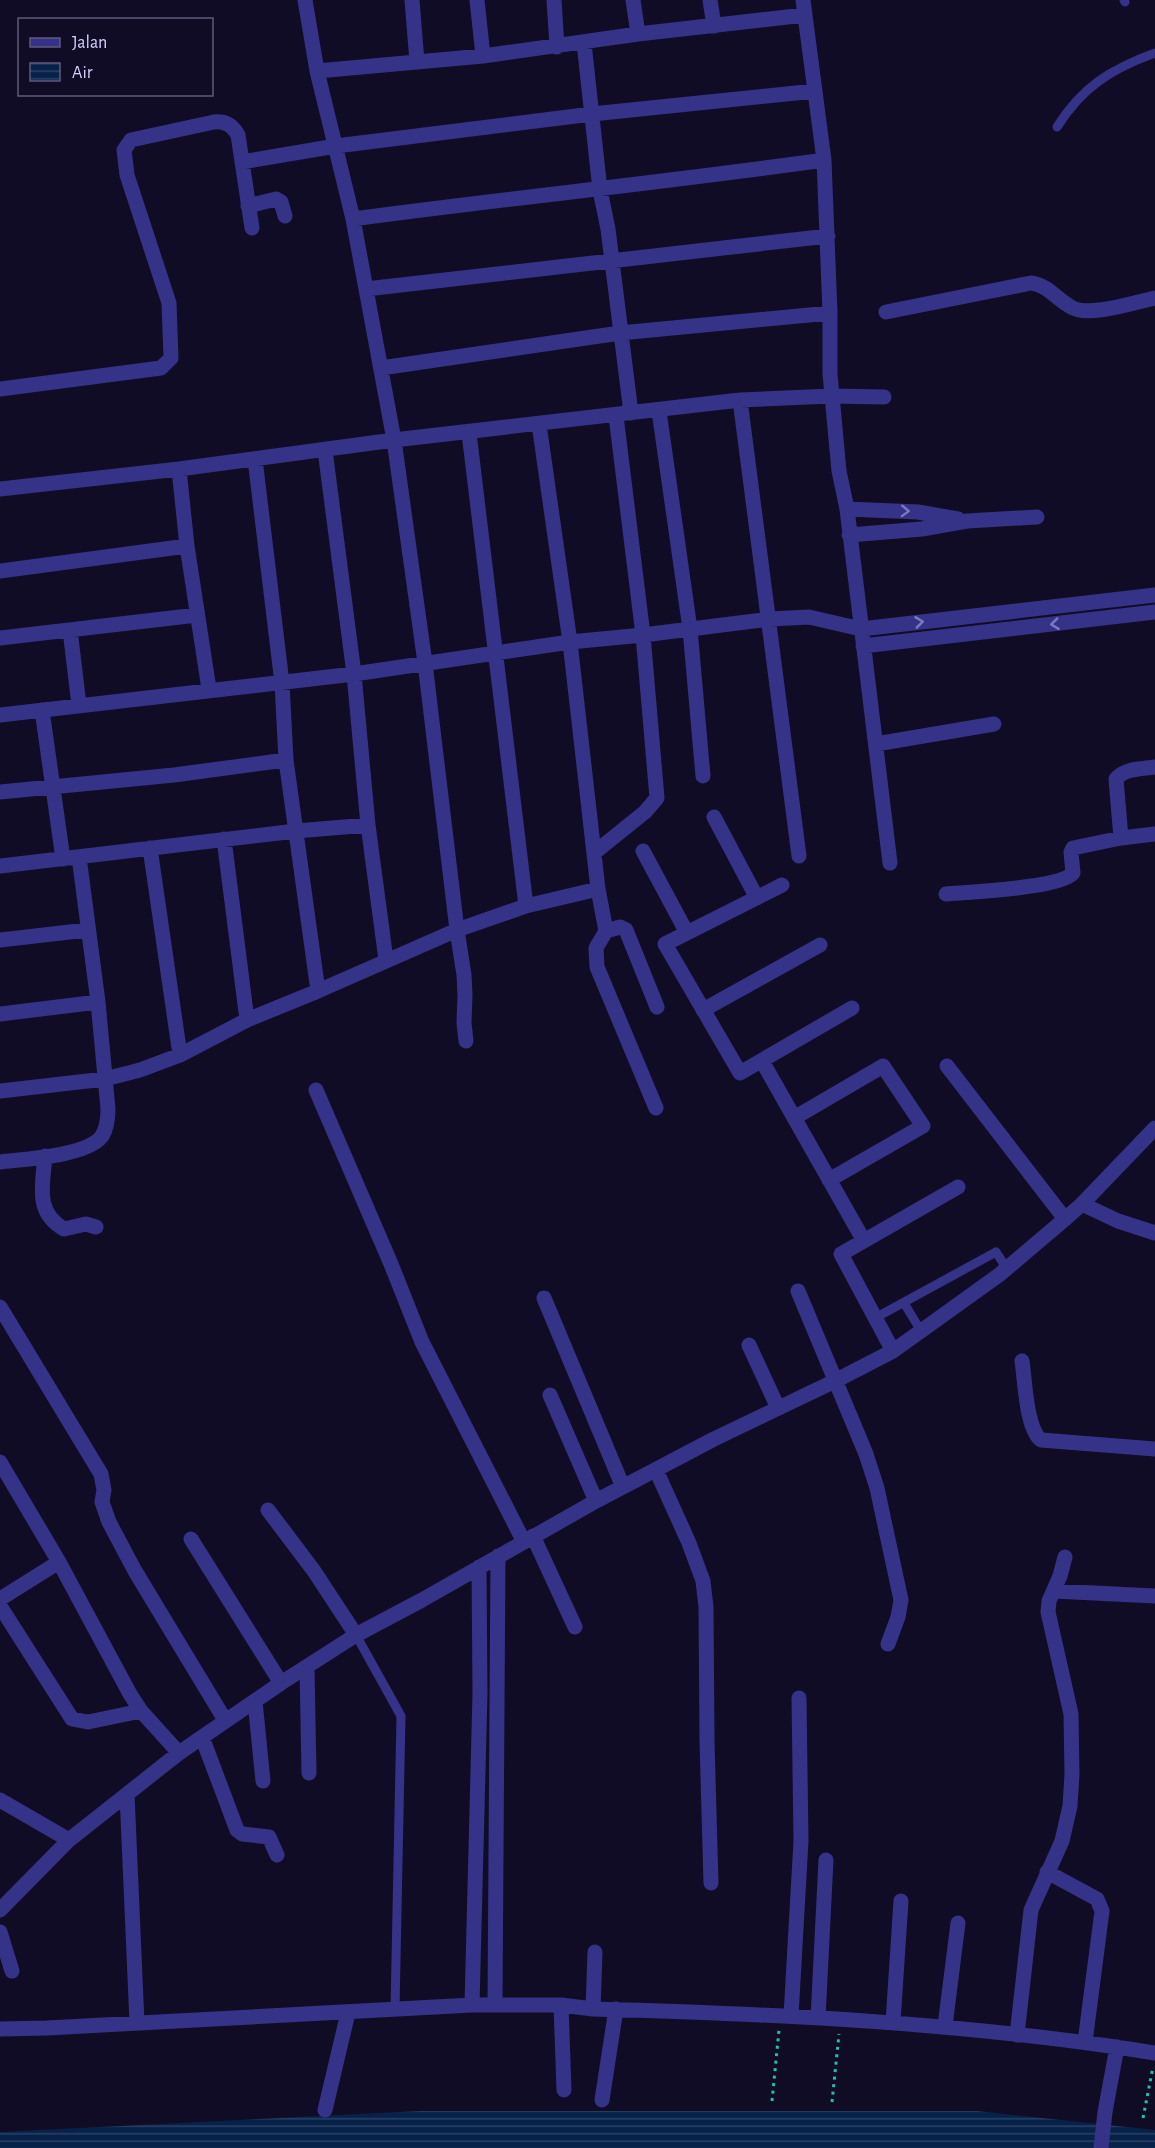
<svg xmlns="http://www.w3.org/2000/svg" width="1155" height="2148" font-family="'Alegreya Sans',sans-serif">
	<style>
		.water { fill: url(#water-rules) }
		.lines { fill: none; stroke-linecap: round; stroke-linejoin: round }
		.path { stroke: #24bfb1; stroke-width: 3; stroke-dasharray: 3 4.5; stroke-linecap: butt }
		.lane { stroke: #343388; stroke-width: 9 }
		.street { stroke: #343388; stroke-width: 15 }
		.oneway { stroke: #7c7abe }
	</style>
	<defs>
		<pattern id="water-rules" width="6" height="5" patternUnits="userSpaceOnUse" patternTransform="scale(1.5)"><rect width="6" height="5" fill="#072249"/><path d="M0 2.5h6" fill="none" stroke="#2a4164"/></pattern>
	</defs>
	<rect width="100%" height="100%" fill="#100c25"/>
	<path class="water" d="M421,2111h556l178,19v18h-1155v-16z"/>
	<g class="lines">
		<path class="path" d="M772,2101l7,-71
			M832,2102l7,-68
			M1143,2118l10,-51"/>
		<path class="lane" d="M1124,0l1,2
			M1057,127c25,-40 54,-58 98,-74
			M904,1303l17,28
			M875,1318l121,-66 11,17
			M356,1635l45,81 -6,293"/>
		<path class="street" d="M305,0l12,71 36,148 41,221 31,223 32,267 7,45 1,20 -1,28 2,18
			M412,0l5,62
			M477,0l6,56
			M554,0l3,47
			M633,0l5,34
			M710,0l4,26
			M803,0l21,160 6,153v61l9,97 8,38 43,354
			M584,43l16,147 8,39 23,184
			M317,71l166,-15 155,-22 167,-19
			M242,162l94,-16 256,-32 223,-23
			M248,206l28,-7 5,3 4,14
			M353,219c157,-21 314,-37 471,-59
			M366,289l462,-53
			M886,312l145,-29c17,2 25,16 40,24 17,11 64,-5 84,-9
			M381,368l239,-35 210,-20
			M0,389l161,-21 10,-10 -2,-55 -42,-128 -3,-25 7,-10 83,-18c12,-1 18,3 24,13l14,93
			M740,400l59,456
			M659,411l31,218 13,147
			M539,424l31,218 28,247 8,42 -10,17 1,19 59,141
			M469,433l57,473
			M325,450l29,224 14,151 18,135
			M255,459l27,224 4,77 32,231
			M179,469l8,77 22,143
			M0,489l179,-20 215,-29 346,-40 91,-4 53,1
			M847,509l71,3 40,7
			M849,535l73,-6 45,-8 70,-4
			M0,571l187,-25
			M70,630l9,75
			M0,638l197,-23
			M863,646l292,-34
			M42,710l21,149
			M0,715l354,-41 216,-32 73,-7 127,-16 39,-2 52,12 294,-34
			M876,744l118,-20
			M0,792l174,-17 112,-15
			M714,817l43,81
			M1121,838l-5,-59c9,-11 26,-10 39,-12
			M224,839l23,181
			M150,848l30,207
			M643,851l44,82
			M594,853l51,-41 12,-14 -14,-163 -27,-219
			M0,866l296,-35 72,-6
			M782,885l-117,59 75,129 112,-65
			M946,894c23,-2 115,-6 127,-21l-2,-21 2,-4 48,-10 34,-4
			M606,931l14,-4 6,3 31,77
			M0,940l87,-10
			M703,1010l117,-65
			M0,1014l98,-12
			M762,1061l102,180
			M947,1066l118,153
			M316,1090l75,174 31,78 102,200
			M0,1091l105,-12 35,-9 40,-15 67,-35 71,-29 139,-61 69,-24 72,-17
			M794,1118l89,-52 40,60 -94,54
			M45,1156c-2,28 -11,56 19,73l22,-5 10,3
			M0,1162c24,-3 88,-6 102,-26 5,-8 6,-18 6,-27l-10,-107 -19,-145
			M1082,1204l36,17 37,12
			M798,1291l68,163 11,34 24,112 -3,17 -10,27
			M544,1298l79,189
			M0,1307l101,167 3,16 -2,12 7,20 26,49 90,149
			M749,1345l29,63
			M893,1351l-52,-97 117,-67
			M1022,1361c3,19 4,67 19,79l114,9
			M550,1395l46,106
			M0,1462l59,100 71,132 11,17 38,42
			M656,1470l33,73 14,38 3,26 1,134 4,142
			M268,1510l46,61 42,64
			M533,1536l42,91
			M191,1539l90,144
			M1054,1591l101,5
			M0,1599l59,-37
			M0,1606l72,113 16,3 53,-11
			M307,1668l2,105
			M255,1701l8,80
			M202,1737l35,93 5,4 27,3 8,18
			M127,1794l10,229
			M0,1800l69,40
			M1047,1872l50,27 5,12 -17,131
			M0,1910l69,-70 110,-87 102,-70 75,-48 66,-35 174,-99 118,-62 123,-59 56,-29 28,-20 78,-56 66,-56 17,-15 73,-76
			M0,1932l12,39
			M472,2005l8,-312 -1,-126
			M495,2005l3,-449
			M561,2005l3,85
			M593,2009l2,-57
			M791,2016l10,-175 -2,-143
			M818,2018l8,-158
			M893,2022l8,-121
			M945,2026l13,-103
			M0,2029l47,-1 425,-23h89l32,4c188,5 376,14 562,44
			M1017,2035l14,-125 31,-69 8,-35 2,-32 -1,-60 -23,-102 1,-11 11,-25 5,-19
			M602,2100l14,-91
			M325,2110l23,-97
			M1101,2148l4,-36 12,-65"/>
	</g>
	<defs><path id="oneway-chevron" d="M-2-3.5L2.5 0L-2 3.5" fill="none" stroke-width="1.6" stroke-linecap="round" stroke-linejoin="round" transform="scale(1.5)"/></defs>
	<g class="oneway">
		<use href="#oneway-chevron" transform="translate(905 511) rotate(2)"/>
		<use href="#oneway-chevron" transform="translate(919 622) rotate(-7)"/>
		<use href="#oneway-chevron" transform="translate(1055 624) rotate(173)"/>
	</g>
	<rect x="18" y="18" width="195" height="78" fill="#100c25" stroke="#5e5a7c" stroke-width="1.5"/>
	<rect x="30" y="38" width="30" height="9" fill="#343388" stroke="#5e5a7c" stroke-width="1.5"/>
	<text x="72" y="48" font-size="18" fill="#d4d0ff">Jalan</text>
	<rect x="30" y="63" width="30" height="18" fill="url(#water-rules)" stroke="#5e5a7c" stroke-width="1.5"/>
	<text x="72" y="78" font-size="18" fill="#d4d0ff">Air</text>
</svg>
